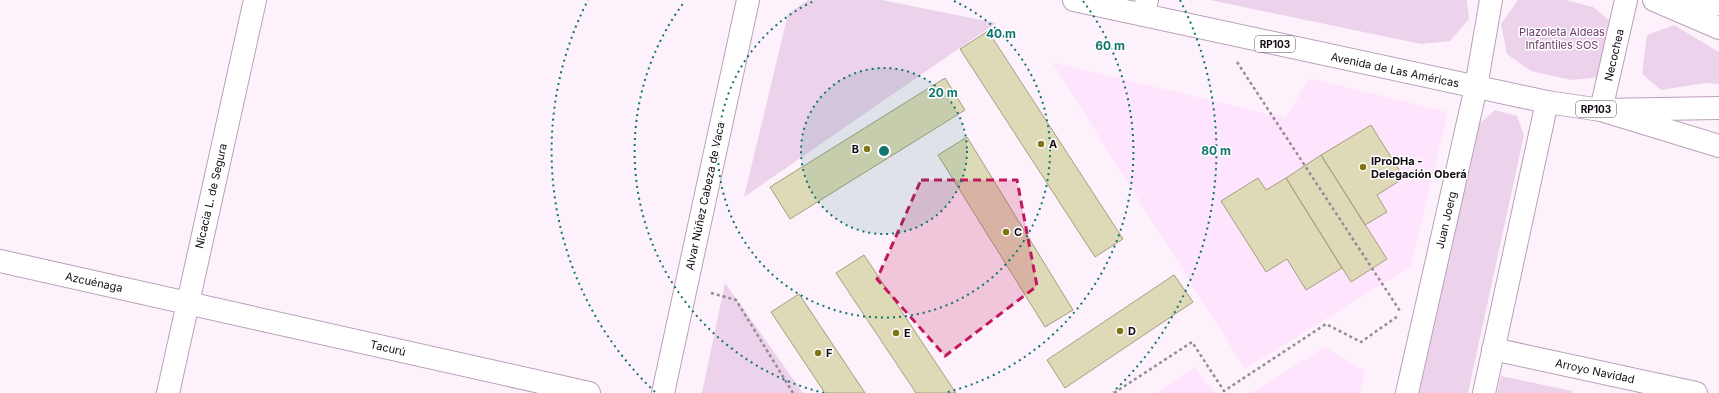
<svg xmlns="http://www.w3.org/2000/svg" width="1719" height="393" font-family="Inter,sans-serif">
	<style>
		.built { fill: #ffe4fe }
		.green { fill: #ecd2eb }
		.building { fill: #dedab7; stroke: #a39f7e }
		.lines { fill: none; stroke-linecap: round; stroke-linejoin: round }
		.minor-casing { stroke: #baa0ba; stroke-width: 24 }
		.primary-casing { stroke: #baa0ba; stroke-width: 24 }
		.path { stroke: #958b94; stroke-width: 2.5; stroke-dasharray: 3 3; stroke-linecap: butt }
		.minor { stroke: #fff; stroke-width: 22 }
		.primary { stroke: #fff; stroke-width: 22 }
		.marked { fill: #c2185b; fill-opacity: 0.2; stroke: #c2185b; stroke-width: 3; stroke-dasharray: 8 5; stroke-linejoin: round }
		.ring { fill: none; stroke: #0f766e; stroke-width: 2; stroke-dasharray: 2 4 }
		.poi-dot { fill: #817416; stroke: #fff; stroke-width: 1.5 }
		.labels { text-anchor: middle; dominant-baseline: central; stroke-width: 3; stroke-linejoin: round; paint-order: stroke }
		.shield { fill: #fff; stroke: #595359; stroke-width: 1 }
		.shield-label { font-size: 10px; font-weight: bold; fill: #120912 }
		.park-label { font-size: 11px; fill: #6b396b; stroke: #fff }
		.street-label { font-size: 11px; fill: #120912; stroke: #fff }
		.poi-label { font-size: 11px; font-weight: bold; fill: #120912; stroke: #fff; text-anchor: start }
		.centre { fill: #0f766e; stroke: #fff; stroke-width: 2 }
		.ring-label { font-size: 12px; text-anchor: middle; font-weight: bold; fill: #0f766e; stroke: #fff; stroke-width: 3; stroke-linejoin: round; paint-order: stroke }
	</style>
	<rect width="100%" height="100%" fill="#fdf2fc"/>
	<path class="built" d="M1052,62l233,56 25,-40 138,34 -37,154 -166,103z
		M1325,347l40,24 -5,22h-109z
		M1195,367l20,26h-58z"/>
	<path class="green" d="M808,0h74l114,23 -252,174 44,-183z
		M1210,0h257l2,19 -19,22 -29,3z
		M1518,0h48l27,7 23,19 -16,51 -29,3 -40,-9 -24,-17 -6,-30z
		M1674,25l45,27v32l-14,-1 -44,7 -19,-16 5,-39z
		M1495,110l22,6 7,19 -56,258h-50l60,-268z
		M725,283l78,110h-101z
		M1501,376l71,15v2h-75z"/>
	<path class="building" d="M988,31l135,208 -28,18 -135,-208z
		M945,78l20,32 -175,109 -20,-32z
		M1371,125l33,53 -27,17 10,17 -22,13 -44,-70z
		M967,137l106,173 -28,17 -107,-172z
		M1321,155l66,104 -36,23 -65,-104z
		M1258,178l8,12 20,-12 56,90 -36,22 -19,-31 -21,13 -45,-71z
		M864,255l92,138h-40l-80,-120z
		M1174,275l19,27 -128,86 -18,-28z
		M799,294l66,99h-40l-54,-81z"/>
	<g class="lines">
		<g class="minor-casing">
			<path id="minor" d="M1626,0l-25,110 118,36
				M1662,3l57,1
				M1143,15l4,-15
				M0,261l589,132
				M1493,349l203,44
				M168,393l87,-393
				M663,393l85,-393
				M1407,393l69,-306 15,-87
				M1484,393l63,-291"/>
		</g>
		<g class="primary-casing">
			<path id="primary" d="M1074,0l473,102 54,8 118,-2
				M1654,0l65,28"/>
		</g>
		<path class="path" d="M1237,62l163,249
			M711,293l25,7 57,93
			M1114,393l78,-51 32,49 102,-67 35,18 37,-26"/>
		<use href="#minor" class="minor"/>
		<use href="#primary" class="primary"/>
	</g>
	<path class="marked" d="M921,180h96l20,106 -92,70 -68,-77z"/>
	<circle cx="884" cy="151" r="83" fill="#0f766e" fill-opacity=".12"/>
	<g class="ring">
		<circle cx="884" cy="151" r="83"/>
		<path d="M954 1A166 166 0 1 1 814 1"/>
		<path d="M824 393A249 249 0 0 1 685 1M1083 1A249 249 0 0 1 944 393"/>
		<path d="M655 392A332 332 0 0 1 588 0M1180 0A332 332 0 0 1 1113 392"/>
	</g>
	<g class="poi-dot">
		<circle cx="1041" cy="144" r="4"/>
		<circle cx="867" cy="149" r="4"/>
		<circle cx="1363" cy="167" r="4"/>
		<circle cx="1006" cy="232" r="4"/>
		<circle cx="1120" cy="331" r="4"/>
		<circle cx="896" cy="333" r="4"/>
		<circle cx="818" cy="353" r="4"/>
	</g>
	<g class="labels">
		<g class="shield">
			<rect x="1255" y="36" width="40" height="16" rx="3"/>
			<rect x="1576" y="101" width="40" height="16" rx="3"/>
		</g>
		<g class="shield-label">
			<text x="1275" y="44">RP103</text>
			<text x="1596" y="109">RP103</text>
		</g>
		<g class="park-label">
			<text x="1562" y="32">Plazoleta Aldeas<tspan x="1562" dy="13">Infantiles SOS</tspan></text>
		</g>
		<g class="street-label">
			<text transform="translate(1614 55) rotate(-77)">Necochea</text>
			<text transform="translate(1395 70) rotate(12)">Avenida de Las Américas</text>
			<text transform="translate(211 196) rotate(-77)">Nicacia L. de Segura</text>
			<text transform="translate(705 196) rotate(-78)">Alvar Núñez Cabeza de Vaca</text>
			<text transform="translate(1446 220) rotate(-77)">Juan Joerg</text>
			<text transform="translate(94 282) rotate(12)">Azcuénaga</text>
			<text transform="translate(388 348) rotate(13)">Tacurú</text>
			<text transform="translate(1595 371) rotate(12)">Arroyo Navidad</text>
		</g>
		<g class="poi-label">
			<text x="1049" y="144">A</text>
			<text x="859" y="149" text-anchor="end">B</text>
			<text x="1371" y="161">IProDHa -<tspan x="1371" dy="13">Delegación Oberá</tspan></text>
			<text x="1014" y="232">C</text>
			<text x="1128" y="331">D</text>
			<text x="904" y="333">E</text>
			<text x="826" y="353">F</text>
		</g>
	</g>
	<circle cx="884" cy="151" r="6" class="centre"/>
	<g class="ring-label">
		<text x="1001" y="38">40 m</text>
		<text x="1110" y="50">60 m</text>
		<text x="943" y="97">20 m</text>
		<text x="1216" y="155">80 m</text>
	</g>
</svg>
